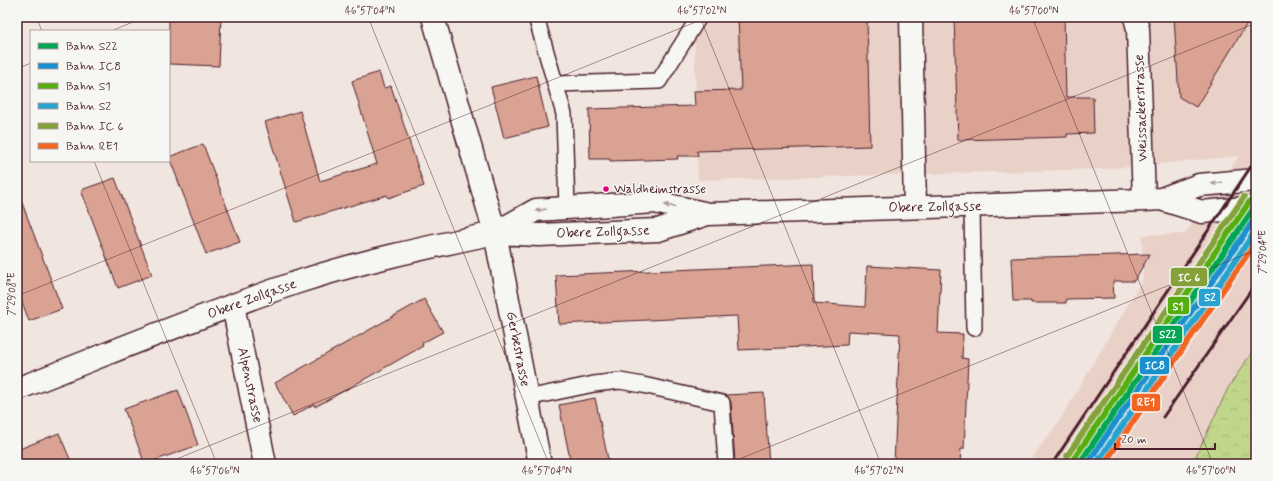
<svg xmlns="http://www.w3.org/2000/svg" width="1273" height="481" font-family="Mynerve,sans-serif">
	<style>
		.built { fill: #e9d1c8 }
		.forest { fill: url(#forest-crowns); stroke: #857a5b }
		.building { fill: #daa293; stroke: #4a1f2b }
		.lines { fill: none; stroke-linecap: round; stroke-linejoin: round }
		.lane-casing { stroke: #4a1f2b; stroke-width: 18 }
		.street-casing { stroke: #4a1f2b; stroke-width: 25 }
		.secondary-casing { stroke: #4a1f2b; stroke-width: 25 }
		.lane { stroke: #f6f6f2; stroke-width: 15 }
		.street { stroke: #f6f6f2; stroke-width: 22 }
		.secondary { stroke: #f6f6f2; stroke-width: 22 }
		.rail { stroke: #4a1f2b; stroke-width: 3 }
		.rail-1-casing { stroke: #f6f6f2; stroke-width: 9 }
		.rail-2-casing { stroke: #f6f6f2; stroke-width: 9 }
		.rail-3-casing { stroke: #f6f6f2; stroke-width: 9 }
		.rail-4-casing { stroke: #f6f6f2; stroke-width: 9 }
		.rail-5-casing { stroke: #f6f6f2; stroke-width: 9 }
		.rail-6-casing { stroke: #f6f6f2; stroke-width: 9 }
		.rail-1 { stroke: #00a651; stroke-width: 6 }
		.rail-2 { stroke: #1a8fce; stroke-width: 6 }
		.rail-3 { stroke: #54ae0f; stroke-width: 6 }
		.rail-4 { stroke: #28a2ce; stroke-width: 6 }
		.rail-5 { stroke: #84a13a; stroke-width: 6 }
		.rail-6 { stroke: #f26522; stroke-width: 6 }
		.oneway { fill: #a99598 }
		.ticks { fill: none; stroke: #4a1f2b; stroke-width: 1; stroke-opacity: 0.45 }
		.bus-dot { fill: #e5007d; stroke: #f6f6f2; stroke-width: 1.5 }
		.labels { text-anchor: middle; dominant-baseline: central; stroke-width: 3; stroke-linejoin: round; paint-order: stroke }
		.bus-label { font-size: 13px; fill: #4a1f2b; stroke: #f6f6f2; text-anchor: start }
		.street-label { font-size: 14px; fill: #4a1f2b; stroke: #f6f6f2 }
		.line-badge { stroke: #f6f6f2; stroke-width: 1.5 }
		.badge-label { font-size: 11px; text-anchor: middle; font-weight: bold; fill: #fff }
		.neatline { fill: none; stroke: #4a1f2b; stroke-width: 1.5 }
		.ticks-label { font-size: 10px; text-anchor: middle; fill: #4a1f2b }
	</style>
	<defs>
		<pattern id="forest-crowns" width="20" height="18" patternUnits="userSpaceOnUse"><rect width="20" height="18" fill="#c0d68b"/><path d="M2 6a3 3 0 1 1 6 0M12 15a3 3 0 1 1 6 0" fill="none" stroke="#a6b778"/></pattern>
	</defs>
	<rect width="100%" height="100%" fill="#f0e5df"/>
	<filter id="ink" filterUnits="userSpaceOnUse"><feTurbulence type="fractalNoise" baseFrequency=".025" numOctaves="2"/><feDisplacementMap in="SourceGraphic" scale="8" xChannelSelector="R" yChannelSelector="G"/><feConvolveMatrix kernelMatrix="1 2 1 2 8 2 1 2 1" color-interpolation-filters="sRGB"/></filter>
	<g filter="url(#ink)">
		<path class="built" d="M694,17h562v329l-28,42 -33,70 -8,6h-160l33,-44 83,-141 -1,-44 43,-1 54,-78 -133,13 -408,11z"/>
		<path class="forest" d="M1256,346v118h-69l8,-6 33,-70z"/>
		<path class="building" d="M169,17h52l-2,49 -50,-2z
			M738,17h129l3,129 -173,5 1,5h-21l1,3 -68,2v-2h-20l-1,-50 106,-3 -1,-15 47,-1z
			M954,17h110l2,80h27l1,36 -27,1v3l-109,3z
			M1174,17h77l-55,90 -17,-10z
			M379,72l5,16 7,-2 33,100 -36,12 -1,-3 -91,27 -31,-100 35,-11 20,70 57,-17 -25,-83z
			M536,76l12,51 -44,11 -13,-51z
			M203,144l37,98 -34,12 -37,-97z
			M115,178l37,97 -34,13 -37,-98z
			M19,195l43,114 -33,12 -12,-33v-92z
			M1150,254l-16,27h-21l1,17 -48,1v4h-35v-2h-18l-2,-43z
			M813,264l1,39 51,4 2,-41 74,4 -3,63 25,1 -1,24 6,1 -4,90h-3l-1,15h-66l6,-130 -52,-3 -1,14 -108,5 -2,-34 -178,8 -3,-49z
			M424,299l19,33 -21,11 1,3 -81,46 -27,15 -1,-3 -21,12 -18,-33z
			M178,390l20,55 -53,19 -21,-55z
			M764,393l5,71h-34l-4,-62 -2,-4 -3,-3z
			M595,398l14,66h-38l-12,-59z
			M59,433l13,31h-55v-14z"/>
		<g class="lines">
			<g class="lane-casing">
				<path id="lane" d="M536,17l28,97 3,94
					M555,84l104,-3 40,-64
					M972,206l2,122
					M527,398l67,-14 26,-3 23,4 79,18 4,61"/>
			</g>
			<g class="street-casing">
				<path id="street" d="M911,17l4,190
					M1135,17l3,12 6,171
					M1161,199l41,13 54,-5
					M495,233l41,-23 119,-8 53,12 436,-14 17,-1 38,-14 57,-5
					M495,233l45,231
					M495,233l44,2 119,-5 49,-16
					M233,305l32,159"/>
			</g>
			<g class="secondary-casing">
				<path id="secondary" d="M17,389c93,-36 186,-75 281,-107 64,-21 131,-35 197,-49l-62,-216"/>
			</g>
			<use href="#lane" class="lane"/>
			<use href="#street" class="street"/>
			<use href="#secondary" class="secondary"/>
			<path class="rail" d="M1163,417l93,-134
				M1052,464l204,-305"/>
			<g class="rail-1-casing">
				<path id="rail-1" d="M1079,464l177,-259"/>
			</g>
			<g class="rail-2-casing">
				<path id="rail-2" d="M1087,464l169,-247"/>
			</g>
			<g class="rail-3-casing">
				<path id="rail-3" d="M1073,460l177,-259"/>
			</g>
			<g class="rail-4-casing">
				<path id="rail-4" d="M1096,464l160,-234"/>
			</g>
			<g class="rail-5-casing">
				<path id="rail-5" d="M1067,456l177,-259"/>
			</g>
			<g class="rail-6-casing">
				<path id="rail-6" d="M1104,464l152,-222"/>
			</g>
			<use href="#rail-1" class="rail-1"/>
			<use href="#rail-2" class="rail-2"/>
			<use href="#rail-3" class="rail-3"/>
			<use href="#rail-4" class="rail-4"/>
			<use href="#rail-5" class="rail-5"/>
			<use href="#rail-6" class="rail-6"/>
		</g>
		<defs><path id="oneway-solid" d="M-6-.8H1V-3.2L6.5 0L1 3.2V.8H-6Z"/></defs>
		<g class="oneway">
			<use href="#oneway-solid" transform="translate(1217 183) rotate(174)"/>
			<use href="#oneway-solid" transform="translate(670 206) rotate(-167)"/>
			<use href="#oneway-solid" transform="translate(541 210) rotate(171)"/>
		</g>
	</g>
	<path class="ticks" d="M36,17l6,14M368,17l181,447M700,17l181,447M1032,17l181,447M111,31l34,-14M17,69l14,-6M94,161l123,303M17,296l691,-279M164,464l1092,-441M727,464l529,-214"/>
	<circle class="bus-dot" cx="606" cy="189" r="3.5"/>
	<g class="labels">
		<g class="bus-label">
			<text x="614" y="189">Waldheimstrasse</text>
		</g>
		<g class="street-label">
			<text transform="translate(1141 108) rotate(-92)">Weissackerstrasse</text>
			<text transform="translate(935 207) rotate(-1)">Obere Zollgasse</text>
			<text transform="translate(603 232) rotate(-2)">Obere Zollgasse</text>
			<text transform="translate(252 299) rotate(-20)">Obere Zollgasse</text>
			<text transform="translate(518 349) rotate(79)">Gerbestrasse</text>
			<text transform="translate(250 385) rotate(78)">Alpenstrasse</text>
		</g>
	</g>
	<g class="line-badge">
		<rect x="1170" y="267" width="38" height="20" rx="4" fill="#84a13a"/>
		<rect x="1198" y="288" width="23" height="19" rx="4" fill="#28a2ce"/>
		<rect x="1167" y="296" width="23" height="19" rx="4" fill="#54ae0f"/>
		<rect x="1152" y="325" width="31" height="19" rx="4" fill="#00a651"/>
		<rect x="1139" y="356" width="31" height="19" rx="4" fill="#1a8fce"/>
		<rect x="1131" y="393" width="30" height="19" rx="4" fill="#f26522"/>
	</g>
	<g class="badge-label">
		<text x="1189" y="281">IC 6</text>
		<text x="1210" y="301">S2</text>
		<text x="1178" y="310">S1</text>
		<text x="1168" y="338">S22</text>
		<text x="1155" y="369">IC8</text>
		<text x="1146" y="406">RE1</text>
	</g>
	<rect width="1273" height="481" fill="none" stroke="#f6f6f2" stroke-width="44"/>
	<rect x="30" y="30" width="140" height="132" fill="#f6f6f2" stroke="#b1a0a2"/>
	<rect x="38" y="43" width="20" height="6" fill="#00a651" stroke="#b1a0a2"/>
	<text x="66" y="50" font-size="12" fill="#4a1f2b">Bahn S22</text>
	<rect x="38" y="63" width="20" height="6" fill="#1a8fce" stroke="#b1a0a2"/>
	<text x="66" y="70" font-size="12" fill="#4a1f2b">Bahn IC8</text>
	<rect x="38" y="83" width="20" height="6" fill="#54ae0f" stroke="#b1a0a2"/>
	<text x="66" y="90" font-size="12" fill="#4a1f2b">Bahn S1</text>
	<rect x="38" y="103" width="20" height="6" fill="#28a2ce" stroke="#b1a0a2"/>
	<text x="66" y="110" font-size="12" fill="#4a1f2b">Bahn S2</text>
	<rect x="38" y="123" width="20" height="6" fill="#84a13a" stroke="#b1a0a2"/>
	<text x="66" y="130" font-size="12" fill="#4a1f2b">Bahn IC 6</text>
	<rect x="38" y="143" width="20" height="6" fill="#f26522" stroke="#b1a0a2"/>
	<text x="66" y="150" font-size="12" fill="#4a1f2b">Bahn RE1</text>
	<path d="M1115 443v6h100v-6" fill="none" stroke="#4a1f2b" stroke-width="2"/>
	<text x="1121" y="443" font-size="12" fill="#4a1f2b" stroke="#f6f6f2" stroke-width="3" paint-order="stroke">20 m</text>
	<rect x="22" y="22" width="1229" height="437" class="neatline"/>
	<g class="ticks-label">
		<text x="370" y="14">46°57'04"N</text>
		<text x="702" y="14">46°57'02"N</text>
		<text x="1034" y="14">46°57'00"N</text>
		<text transform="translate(1262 252) rotate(-90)" y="4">7°29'04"E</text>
		<text transform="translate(11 294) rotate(-90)" y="4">7°29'08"E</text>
		<text x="215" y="474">46°57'06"N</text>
		<text x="547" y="474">46°57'04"N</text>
		<text x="879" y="474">46°57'02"N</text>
		<text x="1211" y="474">46°57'00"N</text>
	</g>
</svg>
